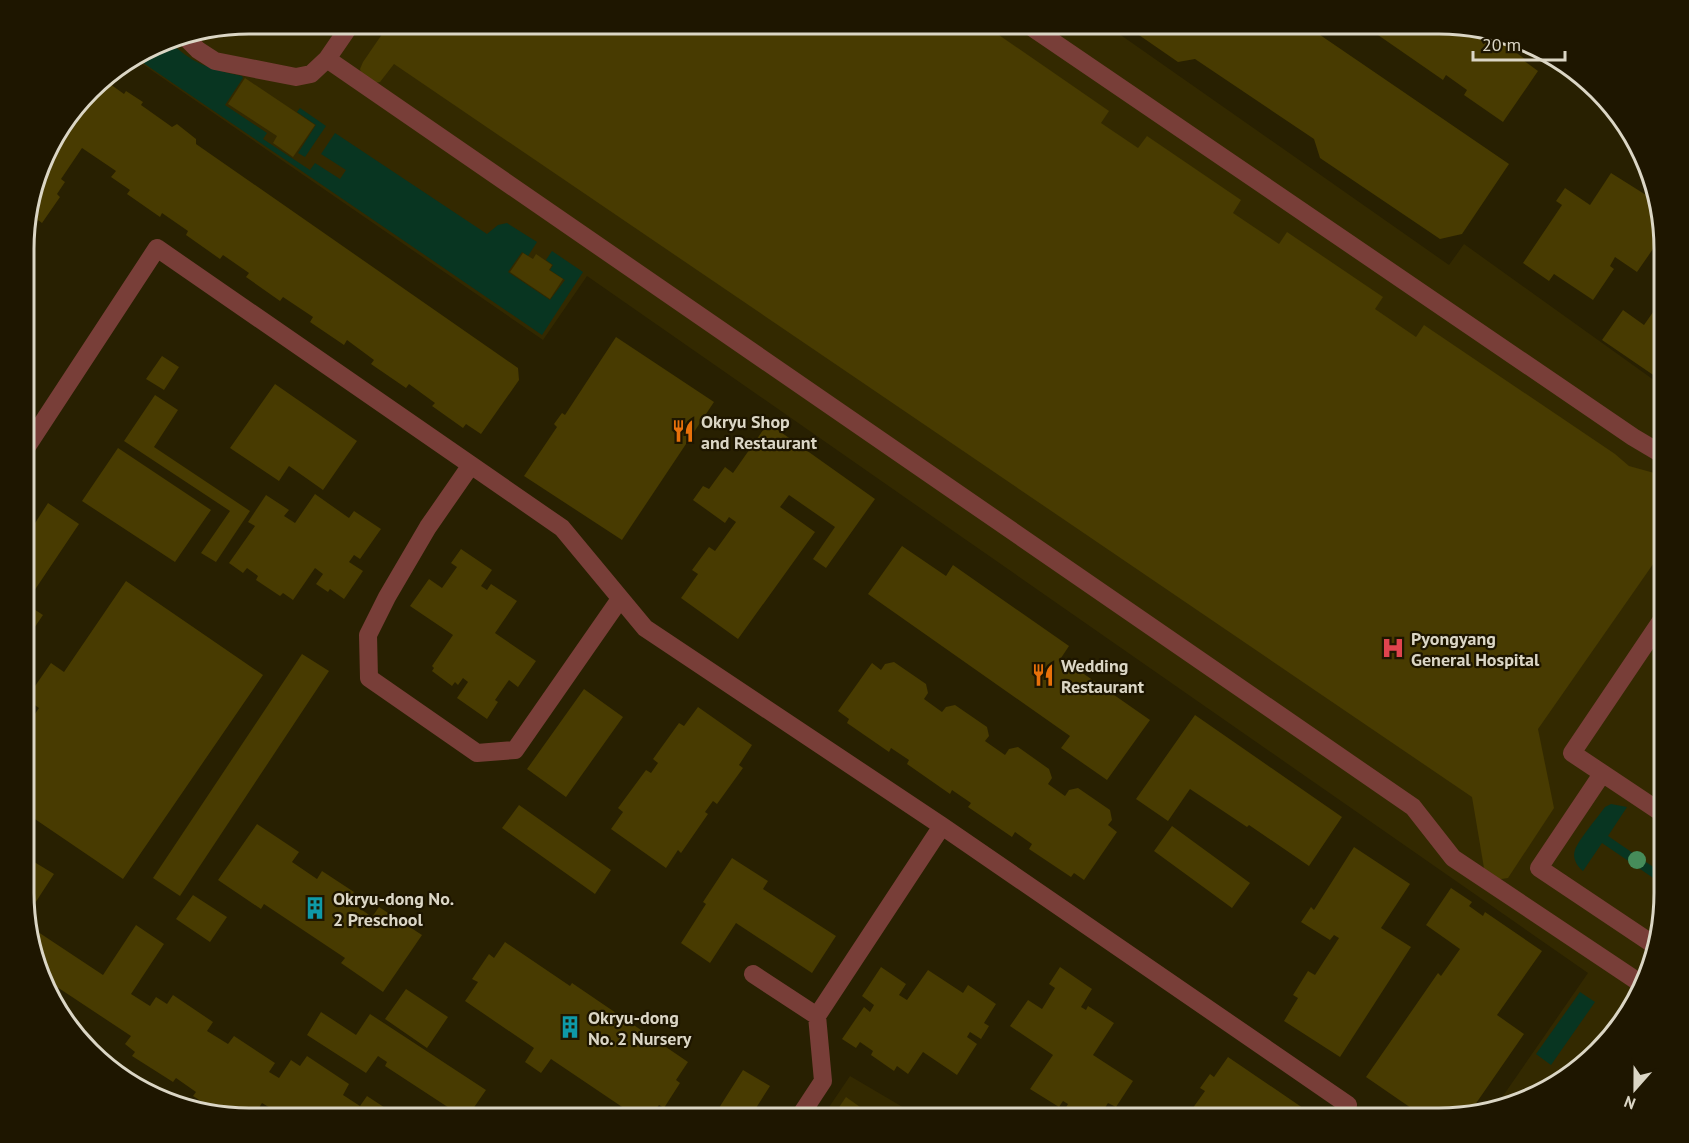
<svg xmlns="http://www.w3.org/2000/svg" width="1689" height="1143" font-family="'PT Sans',sans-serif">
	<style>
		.built { fill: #332900 }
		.green { fill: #083521 }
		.building { fill: #483b01 }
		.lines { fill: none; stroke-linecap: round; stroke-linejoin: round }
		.minor { stroke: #783e38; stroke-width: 18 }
		.tree { fill: #468c5a }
		.labels { text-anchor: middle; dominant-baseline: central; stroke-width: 4.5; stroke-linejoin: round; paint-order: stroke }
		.poi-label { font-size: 18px; font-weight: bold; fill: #dbd6c5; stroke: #1e1600; text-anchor: start }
		.rim { fill: none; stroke: #dbd6c5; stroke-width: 3 }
	</style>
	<rect width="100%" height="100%" fill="#282001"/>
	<path class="built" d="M249,24h856l344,241 15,-21 201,144v520l-12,58 -34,65 -79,65 -44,10 92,-133 -1001,-697 -44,64 -408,-281 28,-18z
		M850,1076l73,43h-102z"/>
	<path class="green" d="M169,40c20,23 44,30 73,36l1,2 -18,27 42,28 -4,6 47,31 5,-7 25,16 6,-9 -25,-16 14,-21 152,101 11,-9 9,-2 30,19 -9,14 -6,-4 -14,20 42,28 15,-20 -15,-10 3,-5 -7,-5 6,-9 31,21 -41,63 -406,-277 27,-17z
		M300,108l26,18 -21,31 -7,-4 18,-28 -19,-13z
		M1611,804l16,3 -19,29 57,39v11l-63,-43 -19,28c-6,-5 -11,-13 -8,-21 4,-11 23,-33 30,-43z
		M1580,992l15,10 -44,63 -15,-11z"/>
	<path class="building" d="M389,24h594l126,87 -8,12 37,25 9,-12 94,64 -8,13 46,31 8,-12 96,65 -8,12 41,28 8,-12 191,129 14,12 36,10v71l-127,182 16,79 -46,70 -13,2 -10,-6 -13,-77 -1078,-733 -14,18 -7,1 -11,-7 -2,-7 3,-7z
		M1123,24h181l205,140 -47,70 -22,5 -120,-81 -6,-19 -119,-80 -17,3z
		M1366,24h88l24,5 9,6 2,-2 36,26 -2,1 15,11 -35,51 -39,-27 3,-5 -21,-15 -3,5 -78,-54z
		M245,78l70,47 -22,32 -20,-14 4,-7 -49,-32z
		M103,79l21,15 2,-3 17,11 -2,3 31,22 5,-3 19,15v5l322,224 1,12 -38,54 -15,-10 -3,4 -31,-22 3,-3 -26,-19 -3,4 -35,-24 3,-4 -27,-20 -3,5 -34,-23 3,-5 -30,-20 -3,4 -34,-24 3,-4 -26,-18 -3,4 -34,-24 2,-4 -26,-18 -2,4 -33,-23 3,-4 -19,-13 5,-6 -34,-23 -21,31 4,3 -8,12 3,3 -18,26 -4,-3 -7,10 4,3 -9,13v-26l21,-71z
		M1611,173l35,22 6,-8 12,46 -27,39 -22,-15 -5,9 4,3 -21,31 -39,-26 -5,7 -26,-18 39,-58 -6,-4 9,-13 25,17z
		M523,253l10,6 3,-5 16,11 -3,5 14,9 -13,20 -40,-27z
		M1665,295v88l-63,-43 21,-30 21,15z
		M616,337l98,65 -92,138 -98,-64 33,-49 -3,-3 8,-11 3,2z
		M162,356l17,11 -15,23 -18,-11z
		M275,384l82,57 -34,49 -34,-24 -10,15 -49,-33z
		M155,395l23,15 -24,37 96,64 -34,51 -15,-9 29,-42 -106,-70z
		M768,423l107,76 -49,69 -13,-9 22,-32 -46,-32 -9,12 35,25 -77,107 -57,-41 17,-24 -6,-4 17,-23 6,4 21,-29 -7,-5 -4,6 -32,-23 10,-14 6,3 16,-22 8,6z
		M118,448l93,62 -36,52 -93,-61z
		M315,494l34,24 5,-7 27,18 -21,30 -6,-4 -5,7 14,9 -19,28 -14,-10 -2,3 -12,-8 7,-10 -8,-6 -22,32 -10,-7 -3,3 -24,-16 2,-4 -11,-8 -4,5 -14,-10 26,-37 -7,-4 18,-27 23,15 -5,6 11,7z
		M48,503l31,21 -53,79v-66z
		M902,546l44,30 7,-11 116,81 -8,12 89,62 -43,60 -46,-32 9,-12 -202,-142z
		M461,549l31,21 -11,16 6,4 4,-6 26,17 -22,32 41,28 -18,26 -9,-7 -14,20 3,2 -11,17 -30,-21 11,-16 -5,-4 -5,7 -3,-3 -3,4 -20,-15 2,-3 -2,-2 21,-31 -43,-29 19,-27 13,9 15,-21 -6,-4z
		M126,581l137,94 -140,204 -97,-66v-86l13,-19 -13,-9 25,-36 13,9z
		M26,604l17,11 -17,25z
		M302,654l27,17 -149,225 -27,-18z
		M894,662l32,22 2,9 -4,6 18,13 4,-5 9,-2 32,22 2,9 -4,5 20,14 4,-6 9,-2 31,22 3,9 -4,6 17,12 4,-6 9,-2 32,22 2,10 -4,5 9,7 -33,48 -10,-7 -3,4 -42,-28 3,-5 -17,-12 -3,5 -44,-30 3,-4 -19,-13 -2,4 -43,-30 2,-4 -18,-12 -2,4 -42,-29 2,-4 -11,-8 34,-48 9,7 4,-6z
		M584,689l39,28 -57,80 -39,-28z
		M698,707l54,38 -13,20 4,3 -26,36 -4,-3 -8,11 3,2 -27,39 -3,-3 -12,18 -55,-39 12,-17 -5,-4 28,-38 5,3 7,-10 -5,-4 26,-36 5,3z
		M1195,715l147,102 -33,49 -60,-41 -2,2 -57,-38 -22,32 -32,-22z
		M519,805l92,65 -16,24 -93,-66z
		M257,824l42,28 -7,10 25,17 5,-8 32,21 -6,8 24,17 7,-10 43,28 -39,57 -42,-29 4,-5 -81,-54 -3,5 -43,-29z
		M1172,826l78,57 -18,25 -78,-57z
		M1354,847l56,37 -29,44 30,19 -71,110 -56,-36 14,-23 -5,-3 15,-24 7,4 24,-37 -5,-3 -4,5 -29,-18 10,-15 3,3z
		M26,857l28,17 -28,43z
		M732,858l36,23 -5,8 73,47 -24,37 -76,-50 -26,40 -29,-20 25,-39 -3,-2z
		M1451,888l21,14 -3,4 14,10 2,-4 57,39 -45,64 27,19 -54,78 -30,7h-13l-61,-42 72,-104 3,3 19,-27 -34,-24z
		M193,895l34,22 -17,25 -34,-23z
		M26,924l77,51 33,-50 28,19 -33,50 19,12 6,-9 11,7 6,-9 40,27 -6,9 21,13 6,-8 41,27 -6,9 10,6 12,-18 9,6 7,-10 42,28 -6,11 17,11 7,-10 35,23h-130l-5,-4 5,-6 -10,-6 -10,16 -28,-3 -31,-20 3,-4 -20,-14 -3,4 -41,-26 3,-4 -10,-8 6,-8 -86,-57z
		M505,942l65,44 2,-3 116,79 -12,18 4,3 -16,25 -5,-3 -10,14h-9l-89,-60 -10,14 -16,-11 9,-14 -69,-47 13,-19 -6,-3 17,-25 5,4z
		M881,967l25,17 -7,11 8,5 21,-30 35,23 5,-8 28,19 -12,19 5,3 -8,13 -11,-7 -3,5 10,7 -20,31 -34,-23 -15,22 -11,-8 -3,5 -23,-16 2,-4 -13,-9 -4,6 -14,-9 22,-32 6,5 4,-7 -12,-9z
		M1060,967l32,22 -11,18 5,3 2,-4 26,17 -21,32 40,26 -17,26 -8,-4 -10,16h-39l9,-15 -5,-3 -4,6 -29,-18 23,-34 -43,-29 18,-26 14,9 13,-21 -6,-4z
		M406,989l42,28 -21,31 -42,-29z
		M321,1012l35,23 14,-21 116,76 -20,29 -81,-53 2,-4 -9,-6 -12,17 -59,-38z
		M1228,1057l91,62h-118l-11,-7 15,-21 -5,-3 10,-14 4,3z
		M743,1070l27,16 -21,33h-37z
		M846,1097l31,22h-46z"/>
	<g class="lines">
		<path class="minor" d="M351,24l-24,35 1086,748 40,51 190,127
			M1027,24l606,413 32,19
			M185,37l13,13 17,11 81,16 15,-3 16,-15
			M26,448l131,-200 405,280 83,100 297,198 406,279
			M471,465l-43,62 -41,70 -19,38 1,43 108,75 38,-3 105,-151
			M1665,615l-93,138 93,62
			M1602,774l-63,94 118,79
			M753,974l64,42
			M798,1119l25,-38 -6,-65 125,-190"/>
	</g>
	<circle class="tree" cx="1637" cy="860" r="9"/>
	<defs>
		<g id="restaurant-bare" transform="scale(1.8)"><path d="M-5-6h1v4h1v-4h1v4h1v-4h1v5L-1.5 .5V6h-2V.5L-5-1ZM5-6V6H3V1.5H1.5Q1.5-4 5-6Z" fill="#e8710a" stroke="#1e1600" stroke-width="2.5" paint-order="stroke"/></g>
		<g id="hospital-bare" transform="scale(1.8)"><path d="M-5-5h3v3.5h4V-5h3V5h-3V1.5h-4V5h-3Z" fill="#e0444e" stroke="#1e1600" stroke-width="2.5" paint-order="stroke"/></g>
		<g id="building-bare" transform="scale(1.8)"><path d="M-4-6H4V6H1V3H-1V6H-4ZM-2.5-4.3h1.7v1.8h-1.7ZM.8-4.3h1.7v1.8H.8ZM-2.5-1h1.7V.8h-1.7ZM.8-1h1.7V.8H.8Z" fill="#0f9aa8" stroke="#1e1600" stroke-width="2.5" paint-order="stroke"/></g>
	</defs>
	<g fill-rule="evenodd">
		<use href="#restaurant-bare" x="683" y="431"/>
		<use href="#hospital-bare" x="1393" y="648"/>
		<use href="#restaurant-bare" x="1043" y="675"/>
		<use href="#building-bare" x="315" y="908"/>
		<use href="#building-bare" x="570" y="1027"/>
	</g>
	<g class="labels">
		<g class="poi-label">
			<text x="701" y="421">Okryu Shop<tspan x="701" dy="21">and Restaurant</tspan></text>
			<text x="1411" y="638">Pyongyang<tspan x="1411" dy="21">General Hospital</tspan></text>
			<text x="1061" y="665">Wedding<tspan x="1061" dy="21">Restaurant</tspan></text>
			<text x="333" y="898">Okryu-dong No.<tspan x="333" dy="21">2 Preschool</tspan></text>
			<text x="588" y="1017">Okryu-dong<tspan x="588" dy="21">No. 2 Nursery</tspan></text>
		</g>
	</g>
	<path d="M0 0H1689V1143H0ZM249 34H1439A215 215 0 0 1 1654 249V893A215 215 0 0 1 1439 1108H249A215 215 0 0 1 34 893V249A215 215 0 0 1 249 34Z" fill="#1e1600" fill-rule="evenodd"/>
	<path class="rim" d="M249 34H1439A215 215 0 0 1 1654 249V893A215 215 0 0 1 1439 1108H249A215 215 0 0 1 34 893V249A215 215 0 0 1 249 34Z"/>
	<g transform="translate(1635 1089) rotate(201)" stroke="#1e1600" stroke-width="4.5" paint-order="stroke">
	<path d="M0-4.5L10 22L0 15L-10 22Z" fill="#dbd6c5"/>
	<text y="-9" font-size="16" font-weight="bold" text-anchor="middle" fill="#dbd6c5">N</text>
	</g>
	<path d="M1473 51v9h92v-9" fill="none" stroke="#dbd6c5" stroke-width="3"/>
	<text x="1482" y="51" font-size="18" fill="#dbd6c5" stroke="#1e1600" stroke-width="4.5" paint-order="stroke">20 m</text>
</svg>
